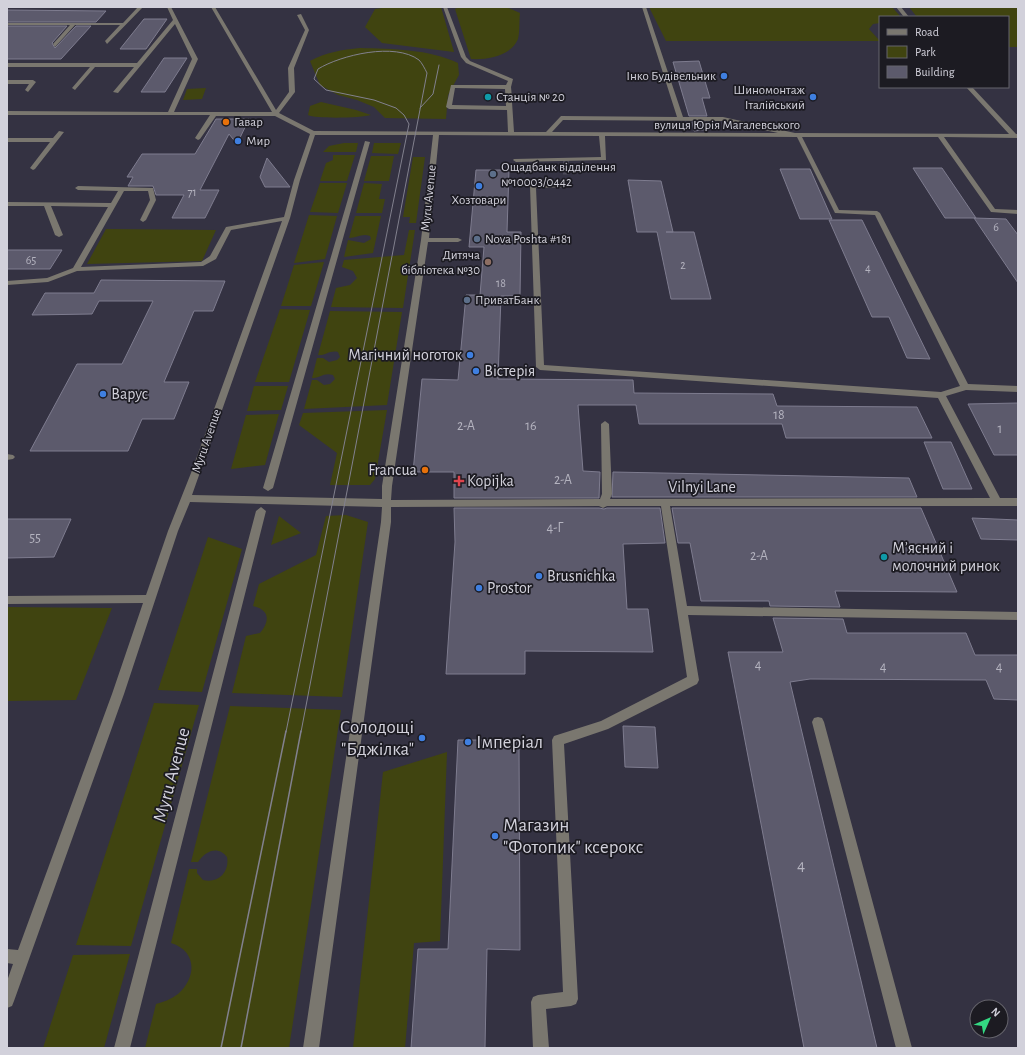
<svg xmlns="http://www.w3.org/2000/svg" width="1025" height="1055" font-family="'Alegreya Sans',sans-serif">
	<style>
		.green { fill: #404410 }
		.building { fill: #5c5a6c; stroke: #7e7c8f }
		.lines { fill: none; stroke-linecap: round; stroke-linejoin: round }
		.minor-tunnel { stroke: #4c4a59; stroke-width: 6; stroke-dasharray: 6 3.5; stroke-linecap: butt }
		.minor { fill: #7a776f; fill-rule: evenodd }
		.tram-far1 { stroke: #82818e; stroke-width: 1 }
		.tram { stroke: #82818e; stroke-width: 1.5 }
		.shop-dot { fill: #3f7fe0; stroke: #1c1b22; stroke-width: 1.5 }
		.culture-dot { fill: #0f9aa8; stroke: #1c1b22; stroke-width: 1.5 }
		.food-dot { fill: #e8710a; stroke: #1c1b22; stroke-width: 1.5 }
		.service-dot { fill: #5c6f8a; stroke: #1c1b22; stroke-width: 1.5 }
		.education-dot { fill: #8d6e63; stroke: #1c1b22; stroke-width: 1.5 }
		.health-dot { fill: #e0444e; stroke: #1c1b22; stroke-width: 1.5 }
		.labels { text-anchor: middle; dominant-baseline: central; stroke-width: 3.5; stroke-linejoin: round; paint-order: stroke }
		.far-number-label { font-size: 12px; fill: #b4b3bf }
		.far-poi-label { font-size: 13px; fill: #d2d1db; stroke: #1c1b22; text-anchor: start }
		.far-street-label { font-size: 13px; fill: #d2d1db; stroke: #1c1b22 }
		.number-label { font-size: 14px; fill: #b4b3bf }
		.poi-label { font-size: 16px; fill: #d2d1db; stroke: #1c1b22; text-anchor: start }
		.street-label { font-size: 16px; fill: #d2d1db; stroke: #1c1b22 }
		.near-number-label { font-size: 17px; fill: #b4b3bf }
		.near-poi-label { font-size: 19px; fill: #d2d1db; stroke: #1c1b22; text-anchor: start }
		.near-street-label { font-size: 19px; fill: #d2d1db; stroke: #1c1b22 }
	</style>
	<rect width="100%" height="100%" fill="#343242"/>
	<path class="green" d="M390,7h51l13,45 -72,-9 -17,-16 10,-18z
		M459,7h47l14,6c-1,8 0,18 -2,26 -7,17 -31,21 -47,20l-16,-50z
		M649,7h243l9,10h-21v6l-7,1 -4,5 11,12h-214z
		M909,7h109v40h-10v-30h-91z
		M360,48c32,1 69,1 98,15l1,12 -11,20 -2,24 -61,-1 -11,-11 -17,-7 -19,-5 -18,-10 -10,-24c16,-9 32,-11 50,-13z
		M206,88l-4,11 -19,1 4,-11z
		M321,102l35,8 15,5c-10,3 -55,4 -63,0l2,-9z
		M344,143h14l-2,9h-33l6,-6z
		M374,143h27l-3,11 -26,-1z
		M333,155h22l-8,26h-27l6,-18 7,-3z
		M371,156h23l-5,25h-25z
		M413,157h12l-9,66h-7l1,-6h-7z
		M320,183h27l-9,30 -28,-1z
		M364,183l18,1 -3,15h6l-3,14h-26z
		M309,215l28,1 -12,43 -31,4z
		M355,216h26l-8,37 -29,4 4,-17 16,3 7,-4 -1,-3c-8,-3 -13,2 -21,2z
		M106,229l110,1 -14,31 -115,3z
		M409,230h6l-12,78 -72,-1 5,-19 14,-3 7,-7 -4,-7 -11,-4 2,-7 60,-5z
		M324,262l-13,44h-30l13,-41z
		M280,309l30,1 -21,72h-34z
		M330,311l72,1 -15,93 -83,4 8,-29h5l7,5 6,-1 5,-5 -2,-4c-9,-3 -13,3 -21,3l5,-20h6l6,4 8,-2 3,-3 -2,-5c-9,-2 -12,4 -20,3z
		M254,386h34l-7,24 -34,1z
		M387,410l-12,69 -5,6h-40l7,-32 -38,-28 4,-12z
		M279,414l-14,51 -34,4 15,-54z
		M346,515l22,7 -26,175 -110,-4 14,-57 14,-3c10,-12 10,-23 -7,-27l6,-22 57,-29 10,-39z
		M279,516l22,17 -30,12z
		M208,537l34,12 -40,143 -44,-2z
		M7,607l105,1 -36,92 -69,1z
		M154,703l45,2 -68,241 -55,-1z
		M230,706l111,4 -52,338h-144l11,-44c8,-2 15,-5 22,-10 19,-17 19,-43 -7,-51l18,-74h8v4l6,7c15,4 27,-8 24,-23 -9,-12 -22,-6 -29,5h-7z
		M447,752l-7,189 -26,2 -9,105h-52l30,-276z
		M130,954l-26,94h-61l30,-93z"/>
	<path class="building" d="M7,10l99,1 -10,11h-89z
		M144,19h23l-21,30h-26z
		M7,26h60l-15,17 3,5 21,-22h15l-30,33h-54z
		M164,58h23l-22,34h-24z
		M699,61l11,37h-8l5,18h-18l-16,-54z
		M216,119h33l-12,25 -8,-10 -29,56h19l-14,28h-33l12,-23h-28l-3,-9h-25l5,-9h-6l15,-23h53z
		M692,122h17l2,7 -17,2z
		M267,158l23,29h-25l-5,-10z
		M913,168h29l34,50h-31z
		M780,169h30l22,50h-32z
		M476,170h33l-2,62h14l-1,64h-19l-3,83 135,1 1,13 139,1 4,12 140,1 15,31h-146l-4,-14h-143l-3,-19h-58l5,66 17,1 -1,26h-145v-26h-41l9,-93 36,1 8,-85h14l4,-48h-15z
		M628,180l33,1 12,51h-7h28l17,67h-40l-14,-67h-20z
		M974,218l32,1 12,16v48z
		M829,220h33l68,139 -23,-1 -18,-41h-17z
		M7,250h55l-12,19h-43z
		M101,280l124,1 -12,30h-19l-30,71h25l-15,37h-32l-14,32h-98l47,-87h45l31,-63h-54l-7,13 -60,1 13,-22h49z
		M1018,403v52h-24l-26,-51z
		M924,442h27l21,47h-29z
		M613,472l296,6 8,19h-305z
		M454,508h145l5,1 3,-1h53l5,35 -42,1 4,65h21l5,43 -128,-1v23h-79l9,-132z
		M672,508h249l36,84 -122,-1 5,16 -70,-1 -1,-5h-68l-11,-58h-12z
		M972,518l46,2v20l-37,-1z
		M7,519h64l-17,38 -47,1z
		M773,618l70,1 4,14h119l9,22h43v45l-24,-1 -8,-19 -176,-1 -20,3 87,366h-73l-76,-396h55z
		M623,726l32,1 3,41 -33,-1z
		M458,740h61l1,210 -33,-1 -2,99h-74l7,-99h30z"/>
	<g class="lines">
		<path class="minor-tunnel" d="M566,159v27"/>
		<path class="minor" d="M138,7h5l-36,37 -2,-3 15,-16h-45l-20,22 -2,-3 17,-19h-63v-2h116z
			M167,7h4l27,52 -24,53h98l-61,-105h4l61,103 13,-18 -1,-24 17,-38 -8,-15 4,-1 8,16 -15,38 1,24 -16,21 35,18 194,1 -1,-22 -58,-1 -3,-2 5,-22h55l2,-4 -42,-18 -5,-6 -18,-50h4l19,50 4,4 43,18 -2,8 1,11h16l3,2 -3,2h-16l2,30h32l15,-16 116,1 -35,-110h4l37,110h40l72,16 214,1 -43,-47h6l44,47h2v4l-74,-1 51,72 23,1v4l-27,-2 -53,-75h-136l37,73 38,1 3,2 88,171 50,2v6l-52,-2 -20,6 54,102h18v8h-348l17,100 331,6v8l-330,-5 11,65 -2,4 -89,45 -44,15 14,255 -2,5 -5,2 -25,3 3,39h-16l-2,-46 2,-5 5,-2 25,-3 -11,-252 2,-4 47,-15 86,-44 -26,-171h-54l-4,2 -4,-2 -208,1v15l-72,526h-16l78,-526 1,-15 -192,-5 -12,29 -54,163 -110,307 -2,5 -5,2v-27l6,-17 -6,-1v-14l11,1 94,-256 31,-91 -136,1v-8l139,-1 22,-64 23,-58 91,-252 -51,9 -15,29 -13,7 -126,5 -29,11 -41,3v-4l40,-3 26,-10 35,-61 -57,-1 12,29 -4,2 -4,-2 -11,-29h-37v-4l104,1 7,-12 -40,-1 -3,-2 3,-2 75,2 3,12 -10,20 -3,2 -3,-2 10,-20 -2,-9h-24l-43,76 120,-5 9,-6 16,-29 58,-10 10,-37 16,-46 -35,-18h-59l-16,23 -2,1 -3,-2 15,-23h-203v-4l161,1 24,-53 -17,-35 -57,69 -5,-1 21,-25h-39l-20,23 -3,-2 18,-21h-83v-4h130l36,-43zM455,88l50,1 1,17 -54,-1zM563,120l160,1 55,12 -226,-1zM315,135h118l-12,105 -39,246v13l-190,-4 98,-277 10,-38zM439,135l160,1 2,21 -87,2 -1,1 3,2 90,-2 -1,-24 192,1 38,76 40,2 85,171 -19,6 -397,-27 -8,-177 32,-1v-2l-2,-1h-33l-3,2 6,181 4,3 398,28 52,100 -380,1 2,-5 -3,-70 -4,-3 -4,3 1,70 -2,5 -209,1 1,-14 36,-244h30l4,-2 -4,-2h-29z
			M896,7h5l8,10h-5z
			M7,80h26l3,2 -8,10 -3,-2 4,-6h-22z
			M59,131l5,1 -29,37 -2,1 -3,-2 20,-26h-43v-4h46z
			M365,141l5,1 -97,346 -5,3 -5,-3z
			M7,454l6,1 2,2 -2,2 -6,1z
			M261,507l5,4 -136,537h-16l142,-537z
			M818,717l4,1 2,4 88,326h-16l-84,-326 2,-4z"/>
		<path class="tram-far1" d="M420,108l13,-14 6,-29
			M286,732l123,-608 -5,-9 -8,-7 -22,-8 -48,-10 -12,-11 4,-10c23,-14 77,-27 101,-9 3,3 6,9 8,13l-126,659"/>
		<path class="tram" d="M221,1048l65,-317
			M241,1048l60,-317"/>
	</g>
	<g class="shop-dot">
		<circle cx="724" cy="76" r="4"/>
		<circle cx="813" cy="97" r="4"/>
		<circle cx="238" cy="141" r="4"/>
		<circle cx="479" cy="186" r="4"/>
		<circle cx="470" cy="355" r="4"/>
		<circle cx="476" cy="371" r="4"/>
		<circle cx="103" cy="394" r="4"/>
		<circle cx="539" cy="576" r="4"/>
		<circle cx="479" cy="588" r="4"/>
		<circle cx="422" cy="738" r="4"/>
		<circle cx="468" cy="742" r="4"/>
		<circle cx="495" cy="836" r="4"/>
	</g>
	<g class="culture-dot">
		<circle cx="488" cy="97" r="4"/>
		<circle cx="884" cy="557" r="4"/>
	</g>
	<g class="food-dot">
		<circle cx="226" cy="122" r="4"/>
		<circle cx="425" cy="470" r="4"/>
	</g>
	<g class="service-dot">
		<circle cx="493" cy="174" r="4"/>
		<circle cx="477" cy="239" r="4"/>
		<circle cx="467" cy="300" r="4"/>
	</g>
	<circle class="education-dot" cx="488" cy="262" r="4"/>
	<path class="health-dot" d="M457 475h4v4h4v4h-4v4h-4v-4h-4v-4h4z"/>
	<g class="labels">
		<g class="far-number-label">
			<text x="192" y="192">71</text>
			<text x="996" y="227">6</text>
			<text x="31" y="260">65</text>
			<text x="683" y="265">2</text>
			<text x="868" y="268">4</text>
			<text x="501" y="283">18</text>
		</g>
		<g class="far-poi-label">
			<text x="716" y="76" text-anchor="end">Інко Будівельник</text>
			<text x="805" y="90" text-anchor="end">Шиномонтаж<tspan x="805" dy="15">Італійський</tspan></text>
			<text x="496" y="97">Станція № 20</text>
			<text x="234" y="122">Гавар</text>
			<text x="246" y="141">Мир</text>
			<text x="501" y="167">Ощадбанк відділення<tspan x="501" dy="15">№10003/0442</tspan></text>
			<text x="479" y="200" text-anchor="middle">Хозтовари</text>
			<text x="485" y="239">Nova Poshta #181</text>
			<text x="480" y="255" text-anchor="end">Дитяча<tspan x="480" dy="15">бібліотека №30</tspan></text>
			<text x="475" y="300">ПриватБанк</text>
		</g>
		<g class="far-street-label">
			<text x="727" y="125">вулиця Юрія Магалевського</text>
			<text transform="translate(429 198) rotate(-84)">Myru Avenue</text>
			<text transform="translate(207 441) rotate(-71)">Myru Avenue</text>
		</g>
		<g class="number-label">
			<text x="779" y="415">18</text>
			<text x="466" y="426">2-А</text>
			<text x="531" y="426">16</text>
			<text x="1000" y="429">1</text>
			<text x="563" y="480">2-А</text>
			<text x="555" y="528">4-Г</text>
			<text x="35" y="538">55</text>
			<text x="759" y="556">2-А</text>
			<text x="758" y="665">4</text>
			<text x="883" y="667">4</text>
			<text x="999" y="667">4</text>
		</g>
		<g class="poi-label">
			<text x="462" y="355" text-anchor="end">Магічний ноготок</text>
			<text x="484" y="371">Вістерія</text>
			<text x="111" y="394">Варус</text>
			<text x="417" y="470" text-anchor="end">Franсua</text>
			<text x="467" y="481">Kopijka</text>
			<text x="892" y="548">Мʼясний і<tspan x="892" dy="18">молочний ринок</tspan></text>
			<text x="547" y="576">Brusnichka</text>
			<text x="487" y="588">Prostor</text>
		</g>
		<g class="street-label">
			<text x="702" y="487">Vilnyi Lane</text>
		</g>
		<g class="near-number-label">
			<text x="801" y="864">4</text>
		</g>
		<g class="near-poi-label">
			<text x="414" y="727" text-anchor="end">Солодощі<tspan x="414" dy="22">"Бджілка"</tspan></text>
			<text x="476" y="742">Імперіал</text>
			<text x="503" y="825">Магазин<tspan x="503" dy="22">"Фотопик" ксерокс</tspan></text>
		</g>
		<g class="near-street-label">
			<text transform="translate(172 775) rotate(-75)">Myru Avenue</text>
		</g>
	</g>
	<rect width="1025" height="1055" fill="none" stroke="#d2d1db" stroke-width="16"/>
	<rect x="879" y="16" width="130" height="72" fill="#1c1b22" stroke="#65646c"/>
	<rect x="887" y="29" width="20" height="6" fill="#7a776f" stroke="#65646c"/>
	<text x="915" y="36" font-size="12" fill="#d2d1db">Road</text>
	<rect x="887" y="46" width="20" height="12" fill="#404410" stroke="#65646c"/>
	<text x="915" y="56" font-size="12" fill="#d2d1db">Park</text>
	<rect x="887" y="66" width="20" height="12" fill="#5c5a6c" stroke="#65646c"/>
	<text x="915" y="76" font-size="12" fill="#d2d1db">Building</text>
	<g transform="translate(989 1019) rotate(45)"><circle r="19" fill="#1c1b22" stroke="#65646c"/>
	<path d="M0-3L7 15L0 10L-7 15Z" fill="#33d882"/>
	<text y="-6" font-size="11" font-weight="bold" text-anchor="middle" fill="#d2d1db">N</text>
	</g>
</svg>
